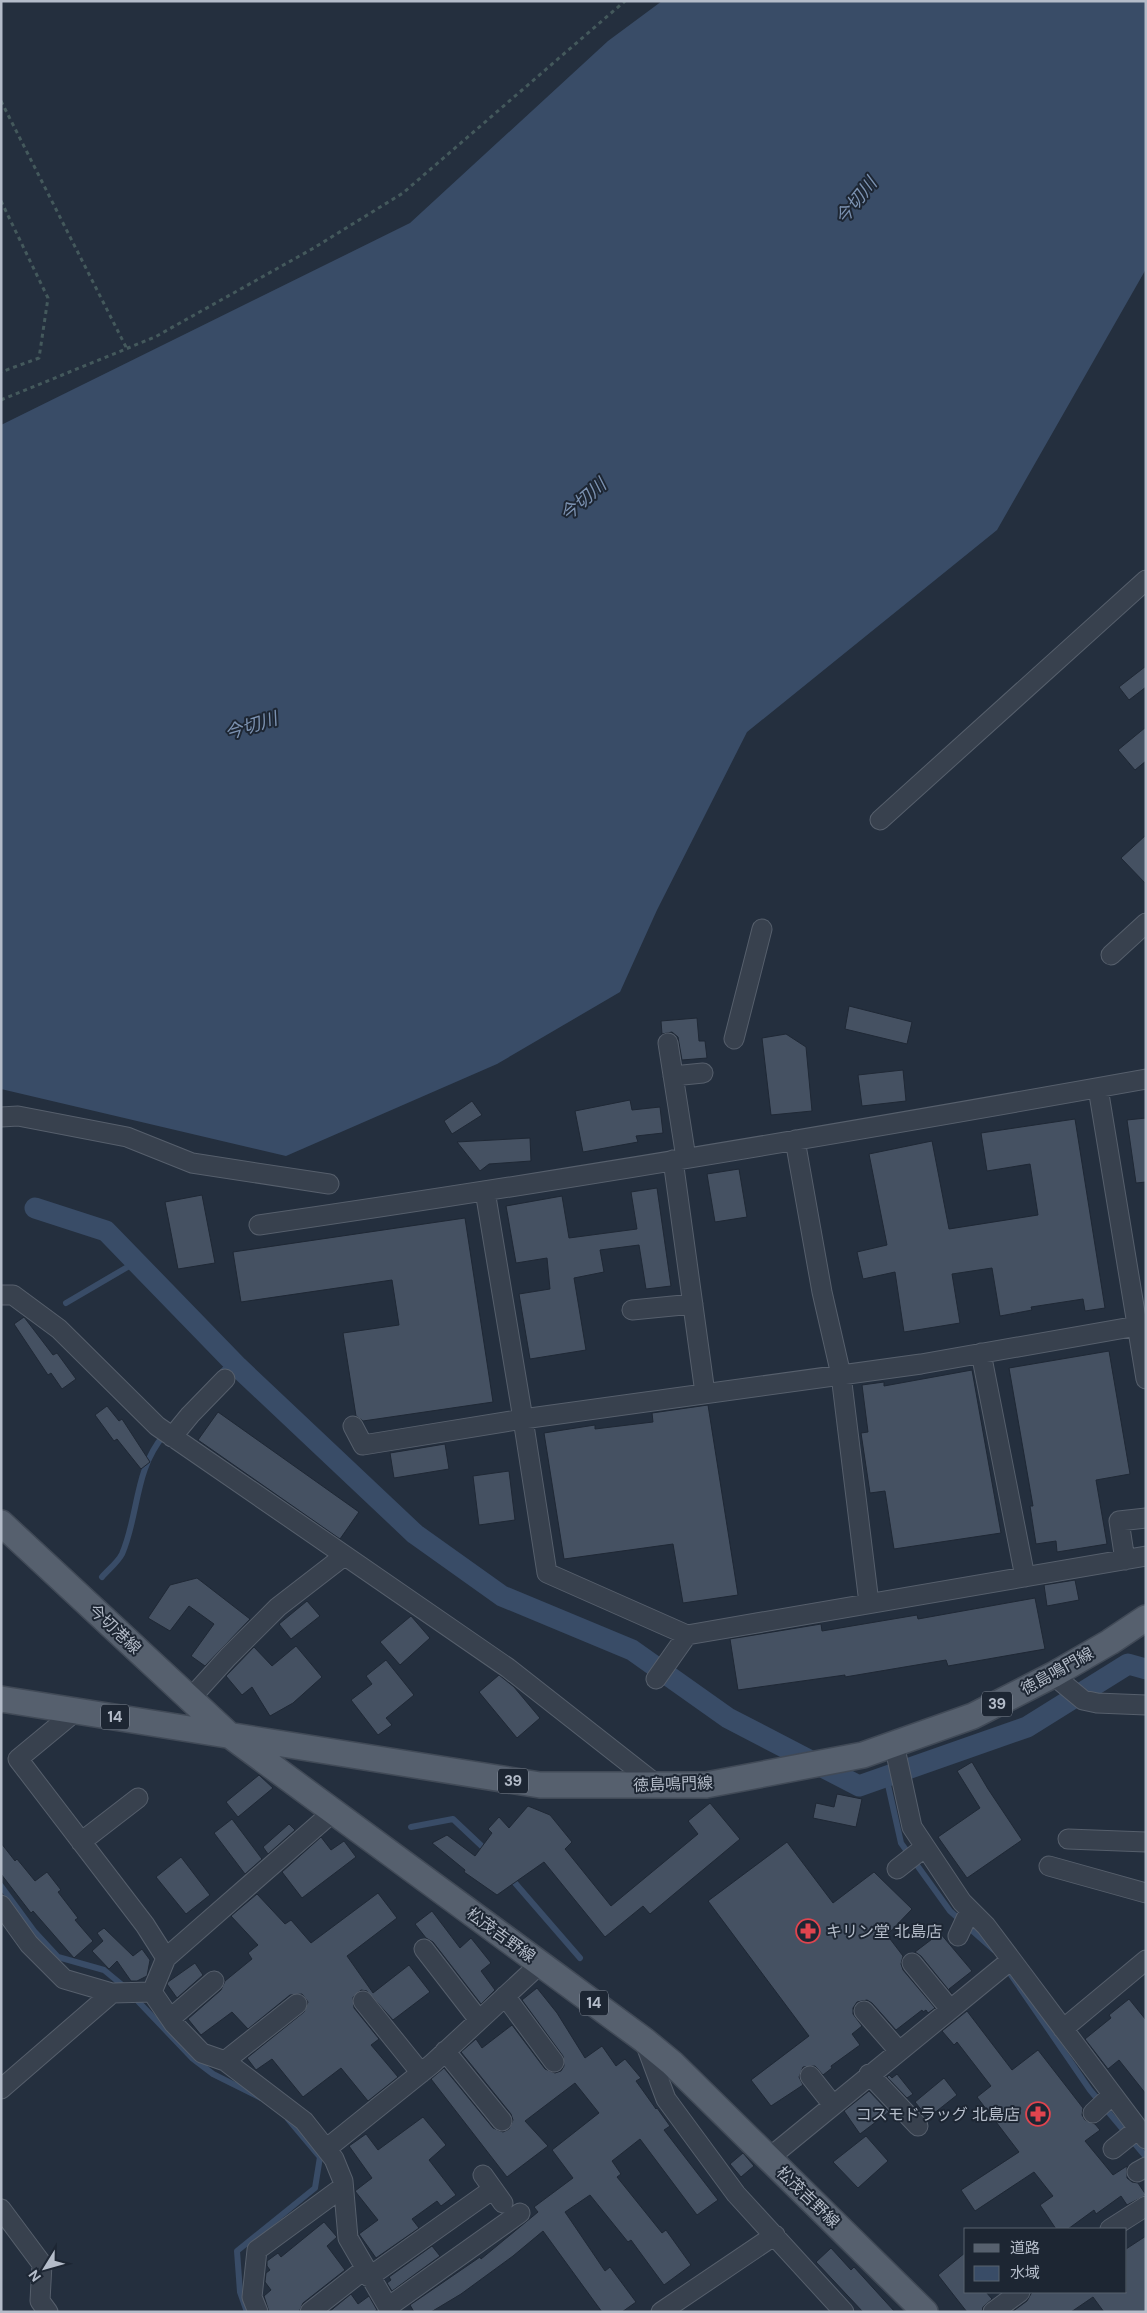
<svg xmlns="http://www.w3.org/2000/svg" width="1147" height="2313" font-family="'DM Sans','Noto Sans JP',sans-serif">
	<style>
		.water { fill: #394c67 }
		.lines { fill: none; stroke-linecap: round; stroke-linejoin: round }
		.stream { stroke: #394c67; stroke-width: 6 }
		.canal { stroke: #394c67; stroke-width: 21 }
		.building { fill: #455162; stroke: #1f2835 }
		.minor-casing { stroke: #565f6c; stroke-width: 21 }
		.major-casing { stroke: #414a57; stroke-width: 28 }
		.path { stroke: #44595c; stroke-width: 3; stroke-dasharray: 4 4; stroke-linecap: butt }
		.minor { stroke: #38414e; stroke-width: 19 }
		.major { stroke: #56606e; stroke-width: 25 }
		.labels { text-anchor: middle; dominant-baseline: central; stroke-width: 4; stroke-linejoin: round; paint-order: stroke }
		.shield { fill: #1d2633; stroke: #878f9c; stroke-width: 1 }
		.shield-label { font-size: 15px; font-weight: bold; fill: #b4bcc9 }
		.street-label { font-size: 16px; fill: #b4bcc9; stroke: #1d2633 }
		.poi-label { font-size: 16px; fill: #b4bcc9; stroke: #1d2633; text-anchor: start }
		.water-label { font-size: 18px; font-style: italic; fill: #7c92b1; stroke: #1d2633 }
	</style>
	<rect width="100%" height="100%" fill="#242f3e"/>
	<path class="water" d="M662,1h484v268l-149,261 -250,202 -90,178 -37,82 -123,72 -211,92 -285,-67v-664l409,-202 198,-182z"/>
	<g class="lines">
		<path class="stream" d="M66,1303l70,-41
			M218,1376l15,-15
			M102,1577c6,-7 16,-15 20,-23 17,-39 12,-84 42,-119
			M886,1776l15,67 49,68 44,39
			M411,1827l42,-8 35,33
			M509,1876l71,82
			M1,1886l33,45 24,26 46,13 23,19
			M1007,1969l83,121 56,67
			M133,1996l59,62 21,16 48,24
			M247,2312l-7,-20 -3,-41 78,-63 5,-31 -32,-38"/>
		<path class="canal" d="M35,1208l71,23 132,136 177,167 87,62 130,54 96,68 131,68 168,-59 101,-63 18,5"/>
	</g>
	<path class="building" d="M1146,666v21l-17,13 -10,-13z
		M1146,727v34l-11,9 -17,-20z
		M1146,835v49l-25,-26z
		M849,1006l63,16 -5,22 -62,-15z
		M697,1018l2,23h6l2,17 -25,2 -4,-23 -6,-5 -10,2 -1,-13z
		M786,1034l20,13 6,64 -41,4 -9,-77z
		M903,1070l3,31 -44,5 -4,-31z
		M630,1100l2,10 28,-3 3,26 -27,3 2,6 -55,10 -8,-41z
		M472,1101l10,14 -30,19 -8,-13z
		M1146,1118v64l-10,1 -9,-63z
		M1075,1119l30,189 -20,3 -2,-12 -52,8 1,3 -32,6 -8,-48 -40,6 8,49 -56,9 -9,-60 -32,7 -6,-27 30,-7 -18,-91 63,-13 17,88 89,-14 -8,-51 -43,7 -6,-38z
		M530,1138l1,23 -42,3 -9,7 -23,-29z
		M739,1169l8,48 -32,5 -8,-48z
		M657,1188l14,98 -25,3 -7,-44 -39,5 4,22 -30,6 12,72 -56,9 -11,-65 31,-5 -3,-31 -31,5 -10,-57 56,-10 7,42 68,-9 -6,-37z
		M202,1195l13,68 -37,6 -13,-67z
		M465,1218l28,184 -130,19 -7,-5 -13,-83 56,-8 -7,-45 -151,22 -8,-50z
		M24,1317l29,38 4,-2 19,26 -14,10 -11,-16 -3,2 -34,-51z
		M1109,1351l21,123 -34,6 11,64 -50,8 -1,-11 -20,3 -6,-38h3l-24,-138z
		M972,1370l29,163 -107,16 -9,-58 -15,2 -9,-60 7,-1 -6,-47 22,-3v4z
		M708,1405l30,190 -55,8 -10,-59 -109,15 -20,-126 51,-8v4l58,-7 -1,-9z
		M107,1406l12,15 3,-2 28,43 -9,7 -24,-30 -3,2 -19,-26z
		M218,1412l141,100 -19,27 -142,-99z
		M445,1444l4,25 -55,9 -4,-25z
		M509,1471l6,49 -36,5 -6,-49z
		M197,1578l53,41 -45,47 -14,-10 23,-32 -25,-18 -19,25 -22,-13 22,-33z
		M1075,1580l4,20 -32,6 -3,-21z
		M1035,1598l10,51 -97,17 -2,-6 -101,17v-2l-107,15 -8,-51 91,-15 1,7 95,-16 1,4z
		M307,1601l13,15 -29,23 -12,-15z
		M411,1616l19,22 -30,27 -20,-23z
		M296,1646l26,31 -29,26 -23,13 -18,-29 -10,8 -16,-19 28,-29 18,19z
		M386,1660l28,35 -28,23 6,7 -14,10 -27,-35 21,-16 -6,-8z
		M499,1675l15,12 26,31 -23,20 -38,-46z
		M972,1762l16,27 34,51 -55,38 -29,-41 42,-29 -23,-37z
		M259,1775l14,13 -35,29 -12,-15z
		M837,1794l25,5 -6,28 -43,-9 3,-15 18,4z
		M710,1803l30,36 -90,75 -7,-8 -38,31 -61,-75 -47,33 -33,-23 1,-2 -33,-27 15,-8 28,21 17,-23 -4,-4 11,-12 10,11 19,-22 22,9 22,27 -7,7 46,57 87,-72 -10,-13z
		M232,1819l30,40 -17,15 -31,-41z
		M289,1824l6,6 -27,24 -5,-7z
		M321,1837l10,13 13,-9 12,16 -54,41 -20,-26z
		M787,1842l46,61 41,-31 38,37 -25,26 16,21 -2,8 2,6 32,38 -7,5 -2,-3 -3,2 -1,-2 -26,20 -24,-27 -5,-3 -10,2 -4,6v6l9,12 -10,8 8,11 -29,21 1,2 -9,7 -8,-9 -12,1 -4,10 4,8 -32,21 -20,-26 58,-44 -101,-135z
		M1,1843l14,18 2,-2 18,22 12,-9 14,18 -3,2 20,26 -3,2 18,21 -19,17 -41,-47 -2,2 -30,-39z
		M181,1857l29,38 -24,19 -30,-37z
		M378,1893l19,25 -50,38 26,37 36,-28 21,27 -37,28 -26,-29 -6,-1 -8,7 1,11 25,31 -8,6 27,32 -30,24 -27,-33 -38,29 -31,-38 -16,11 -9,-12 57,-46 4,-10 -6,-8 -12,1 -42,34 -16,-17 -31,23 -13,-16 33,-29 4,-9 27,-22 -4,-6 10,-8 -27,-29 26,-22 28,30 6,-4 20,23z
		M432,1911l28,37 11,-10 20,25 -10,8 14,19 -14,14 -48,-62 -7,-4 -11,-14z
		M104,1928l29,28 9,-7 8,11 -3,16 -10,5h-6l-14,-20 -8,8 -17,-18 11,-10 -6,-8z
		M940,1933l32,38 -23,18 3,5 -31,-38 -6,-4z
		M195,1963l8,12 -26,23 -10,-14 1,-2z
		M537,1988l20,25 28,45 17,-12 14,20 9,-7 16,19 -5,3 20,28 1,-1 13,18 -6,4 54,70 -21,15 -57,-76 -28,22 9,13 -4,3 45,56 4,-3 25,35 -27,20 -33,-45 -3,2 -38,-47 -25,17 40,59 5,-4 26,35 -14,10h-20l-59,-81 -30,25 -52,38 -30,18h-17l-4,-7 70,-48 1,2 57,-47 -4,-5 39,-29 -21,-28 47,-37 -24,-30 -50,38 23,25 -41,31 -76,-98 13,-11 49,60 10,4 6,-3 4,-9 -2,-6 -50,-62 15,-13 6,9 30,-23 33,44 10,4 6,-2 3,-5 -1,-10 -41,-56z
		M1129,1999l17,21v74l-27,-34 -11,9 -23,-30 26,-21 -2,-3z
		M967,2011l45,59 26,-20 45,58 -1,7 3,5 10,4 5,6 -15,11 28,34 14,-9v12l5,4 6,1 8,12 -19,10 -6,-9 -25,18 -2,-4 -26,19h-12l-16,-24 13,-9 -19,-24 -59,39 -14,-21 58,-38 -42,-55 14,-11 -34,-44 -3,3 -12,-14z
		M897,2074l16,20 -6,4 -20,-21 2,-2 3,3z
		M944,2078l13,17 -29,23 -13,-16z
		M869,2091l20,21 -29,22 -16,-23z
		M423,2117l23,28 -17,15 27,35 -15,11 -4,-5 -25,18 7,9 -43,30 -17,-24 19,-14 -23,-29 17,-13 -23,-32 17,-12 12,16z
		M866,2136l22,25 -30,27 -25,-26z
		M743,2153l11,13 -13,11 -11,-13z
		M324,2222l13,15 -10,9 18,24 -42,33 -4,9h-30l-5,-16 7,-6 -6,-8 1,-9 4,-3 -3,-4v-5l11,-8 3,4z
		M1146,2236v76h-42l-11,-15 -22,15h-59l15,-11 5,-9h94v-43z
		M432,2246l8,10 -48,35 -5,-8 4,-3 -2,-3z
		M831,2248l20,22 3,-3 41,45h-32l-47,-50z
		M966,2252v40h20l6,7 -9,8 -1,5h-15l-29,-37z
		M351,2294l7,10 11,-8 8,14 -3,2h-45z"/>
	<g class="lines">
		<g class="minor-casing">
			<path id="minor" d="M880,820l266,-240
				M1111,955l35,-32
				M734,1039l28,-110
				M668,1043l18,115
				M673,1076l30,-3
				M1098,1088l48,291
				M1,1117l17,-1 109,21 65,26 137,21
				M795,1140l27,152 19,83 28,228
				M673,1160l32,233
				M259,1225c297,-43 592,-93 887,-146
				M1,1295h12l46,34 98,97 351,242 149,117
				M632,1310l61,-6
				M1137,1326l-216,38 -398,55 24,154 140,62 459,-79
				M981,1353l44,224
				M353,1426l10,19 160,-26 -38,-228
				M172,1437l18,-22 35,-36
				M1125,1560l-6,-39 27,-3
				M1053,1675l30,25 14,3 49,2
				M656,1679l31,-44
				M190,1699l38,-42 50,-50 66,-51
				M76,1711l-58,48 127,166 21,33
				M894,1744l18,83 50,75 24,24 160,213
				M1068,1839l78,3
				M81,1842l57,-44
				M1049,1866l97,27
				M897,1869l28,-22
				M1,1905l28,39 35,35 48,14 40,-1
				M958,1936l12,-26
				M424,1949l55,71
				M912,1963l38,46
				M152,1992l22,32 28,29 23,8 79,60 30,38 9,22 5,57 43,74
				M152,1992l14,-34 168,-147
				M505,1996l49,66
				M363,2001l58,72
				M864,2011l35,40
				M171,2018l43,-37
				M1063,2029l83,-69
				M644,2040l22,59 70,95 108,118
				M445,2051l57,70
				M225,2061l72,-57
				M869,2074l49,52
				M810,2076l23,29
				M1,2089l111,-96
				M1093,2113l19,-18
				M326,2149l106,-85 108,-100
				M1113,2149l25,-20
				M769,2158l242,-198
				M1137,2172l9,-5
				M483,2175l20,28
				M1,2209l41,55 -2,37 8,11
				M1110,2229l36,-23
				M369,2277l124,-88
				M388,2307l132,-94
				M258,2312l-6,-15 5,-47 86,-63
				M310,2312l55,-43
				M661,2312l114,-77
				M993,2312l27,-20"/>
		</g>
		<g class="major-casing">
			<path id="major" d="M1,1523l227,211 416,306 28,23 253,249
				M1,1699l539,86h166l157,-30 110,-39 80,-41 57,-33 36,-24"/>
		</g>
		<path class="path" d="M1,101l126,248
			M1,201l47,97 -9,60 -38,14
			M1,400l154,-63 157,-88 91,-56 222,-192"/>
		<use href="#minor" class="minor"/>
		<use href="#major" class="major"/>
	</g>
	<defs>
		<g id="pharmacy-ring" transform="scale(1.25)"><circle r="9.5" fill="#1d2633" stroke="#e0444e" stroke-width="1.5"/><path d="M-2-6h4v4h4v4h-4v4h-4v-4h-4v-4h4Z" fill="#e0444e"/></g>
	</defs>
	<g fill-rule="evenodd">
		<use href="#pharmacy-ring" x="808" y="1931"/>
		<use href="#pharmacy-ring" x="1038" y="2114"/>
	</g>
	<g class="labels">
		<g class="shield">
			<rect x="982" y="1691.5" width="30" height="25" rx="4"/>
			<rect x="101" y="1704.5" width="28" height="25" rx="4"/>
			<rect x="498" y="1768.5" width="30" height="25" rx="4"/>
			<rect x="580" y="1990.5" width="28" height="25" rx="4"/>
		</g>
		<g class="shield-label">
			<text x="997" y="1704">39</text>
			<text x="115" y="1717">14</text>
			<text x="513" y="1781">39</text>
			<text x="594" y="2003">14</text>
		</g>
		<g class="street-label">
			<text transform="translate(115 1629) rotate(43)">今切港線</text>
			<text transform="translate(1057 1671) rotate(-29)">徳島鳴門線</text>
			<text transform="translate(673 1784) rotate(-2)">徳島鳴門線</text>
			<text transform="translate(501 1935) rotate(36)">松茂吉野線</text>
			<text transform="translate(808 2197) rotate(44)">松茂吉野線</text>
		</g>
		<g class="poi-label">
			<text x="826" y="1931">キリン堂 北島店</text>
			<text x="1020" y="2114" text-anchor="end">コスモドラッグ 北島店</text>
		</g>
		<g class="water-label">
			<text transform="translate(856 201) rotate(-51)">今切川</text>
			<text transform="translate(583 500) rotate(-41)">今切川</text>
			<text transform="translate(251 726) rotate(-17)">今切川</text>
		</g>
	</g>
	<rect width="1147" height="2313" fill="none" stroke="#b4bcc9" stroke-width="5"/>
	<rect x="964" y="2228" width="162" height="65" fill="#1d2633" stroke="#59626f"/>
	<rect x="974" y="2244" width="25" height="8" fill="#56606e" stroke="#59626f"/>
	<text x="1010" y="2253" font-size="15" fill="#b4bcc9">道路</text>
	<rect x="974" y="2266" width="25" height="15" fill="#394c67" stroke="#59626f"/>
	<text x="1010" y="2278" font-size="15" fill="#b4bcc9">水域</text>
	<g transform="translate(45 2268) rotate(233)" stroke="#1d2633" stroke-width="4" paint-order="stroke">
	<path d="M0-4L9 19L0 12L-9 19Z" fill="#b4bcc9"/>
	<text y="-8" font-size="14" font-weight="bold" text-anchor="middle" fill="#b4bcc9">N</text>
	</g>
</svg>
